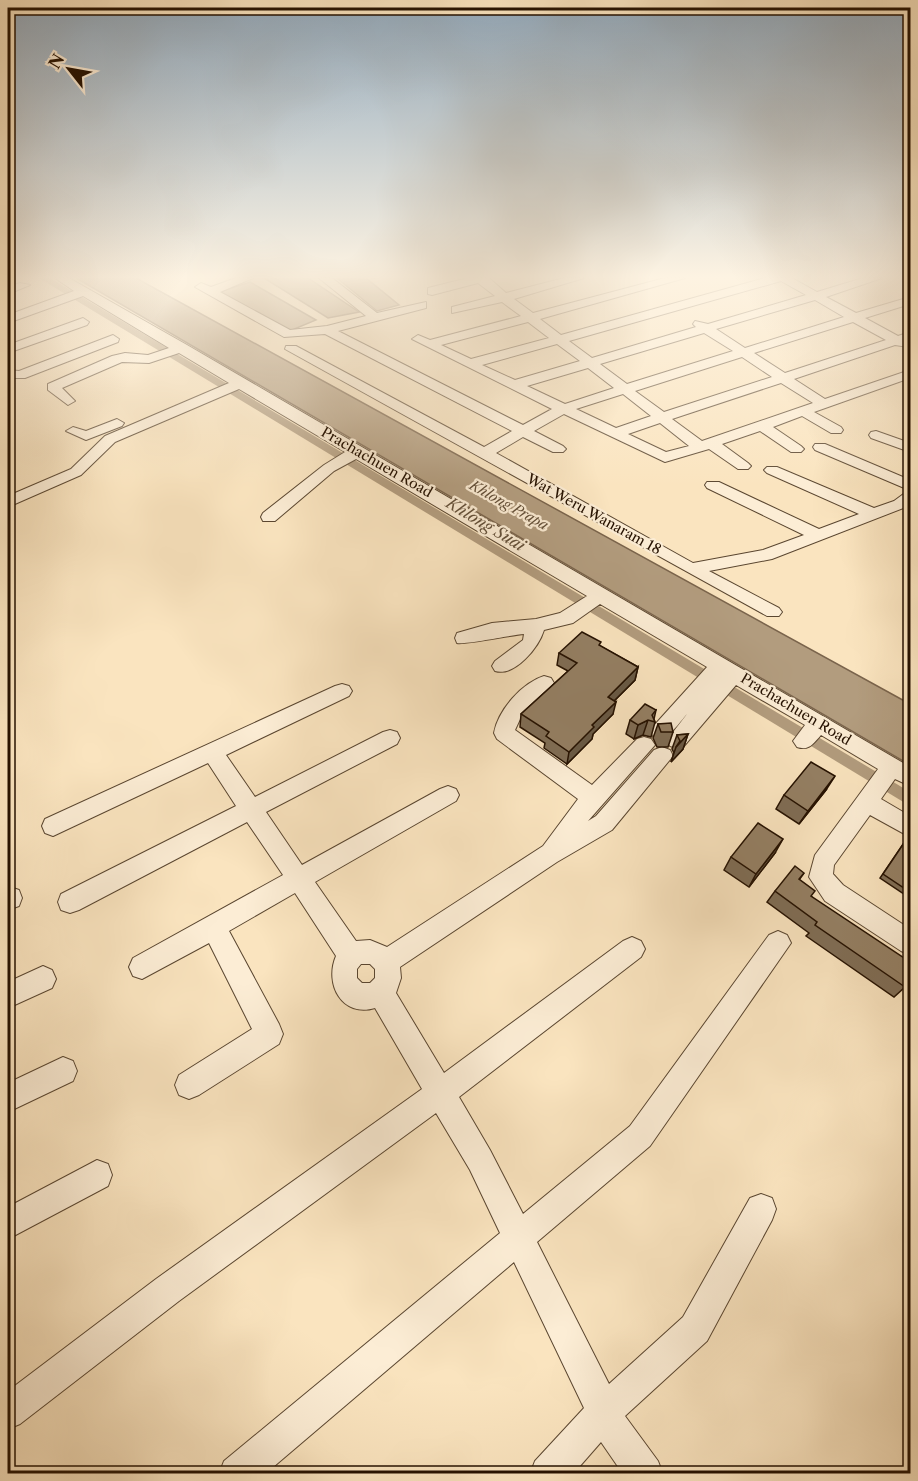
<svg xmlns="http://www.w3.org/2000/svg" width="918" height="1481" font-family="'Libre Caslon Text',serif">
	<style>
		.water { fill: #b29c7e; stroke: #7a644c; stroke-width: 1.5 }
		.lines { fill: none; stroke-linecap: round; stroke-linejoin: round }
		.canal { fill: #b29c7e; fill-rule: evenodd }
		.minor-casing { stroke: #5a4630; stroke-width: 2 }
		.minor { fill: #fcedd5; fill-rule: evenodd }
		.wall { fill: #7f6d55; stroke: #251100; stroke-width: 1.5 }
		.shaded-wall { fill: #685945; stroke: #251100; stroke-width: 1.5 }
		.building { fill: #947f63; stroke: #251100; stroke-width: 1.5 }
		.labels { text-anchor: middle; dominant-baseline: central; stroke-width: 4.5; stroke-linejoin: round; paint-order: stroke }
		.far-street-label { font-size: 14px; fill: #251100; stroke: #fcedd5 }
		.far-water-label { font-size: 14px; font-style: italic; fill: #645039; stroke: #fcedd5 }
		.water-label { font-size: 16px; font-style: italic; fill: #645039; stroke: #fcedd5 }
	</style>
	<rect width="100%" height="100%" fill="#fae4bf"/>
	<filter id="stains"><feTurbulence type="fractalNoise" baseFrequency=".00333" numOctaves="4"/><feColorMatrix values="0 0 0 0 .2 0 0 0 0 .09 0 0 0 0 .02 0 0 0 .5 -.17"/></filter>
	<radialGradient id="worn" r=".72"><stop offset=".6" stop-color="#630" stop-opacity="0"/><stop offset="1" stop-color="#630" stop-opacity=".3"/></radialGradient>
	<path class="water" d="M76,278h60l774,426v61z
		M264,278h44l51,34 -31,6z
		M337,278h29l33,27 -22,6z
		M250,282l66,38 -31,13 -66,-41z"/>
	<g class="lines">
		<path class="canal" d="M39,278h11l860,514v14z"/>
		<g class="minor-casing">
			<path id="minor" d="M55,278h14l118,67 723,422v19l-15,-7 -14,20 29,17v21l-40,-22 -36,50 -1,9 10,11 67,44v26l-9,-4 -76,-50 -16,-24 6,-22 63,-86 -57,-34c-8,9 -12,16 -24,12l-4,-6 12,-16 -69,-40 -52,61 -7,2 -7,-2 -3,-6 20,-26c-10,11 -18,27 -34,22l-3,-6 57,-63 -107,-63 -27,19 -29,7c-5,17 -29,47 -49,41l-3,-5 3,-5 28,-21 1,-6c-13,1 -59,11 -67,9l-2,-5 2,-5 35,-10 44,-4 24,-6 27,-17 -231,-137 -22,12 -59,50h-12l-2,-4 2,-4 61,-48 21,-13 -106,-63 -124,53 -34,33 -73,32v-11l63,-27 34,-33 124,-53 -50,-30 -30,10 -27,-1 -60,26 13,13 -7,4 -20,-15v-6l64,-28 13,-3 23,2 21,-7 -86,-52 -75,27v-8l66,-24z
				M236,278h17l-33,14 70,38 37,-4 39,-10 -47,-38h13l45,35 49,-11v6l-88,23 185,94 29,-16 -140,-70 6,-4 12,5 91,-24 -19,-14 -50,11v-6l43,-11 -17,-13 -46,12 -4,-1v-6l40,-10h21l17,15 58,-15h20l-70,21 19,14 132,-35h20l-145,41 21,16 204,-57h27l25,14 46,-14h19l-56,19 30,16 54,-16v7l-45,14 33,18 12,-4 -2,15 -13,-2 -101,34 31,20 85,-29v8l-96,34 27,15 2,3 -2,3h-10l-29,-17 -29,11 28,19 3,3 -3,3h-10l-31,-21 -38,13 26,19 3,3 -3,3h-10l-29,-20 -44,13 -101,-48 -30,17 29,15 3,3 -3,3h-10l-30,-15 -27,16 197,110 70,-13 41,-15 -97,-47 -2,-3 2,-3h12l100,47 40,-15 -92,-41 -3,-3 3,-3h10l97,41 20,-7 15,-11 -94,-40 -2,-3 2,-3h10l85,36v23l-4,4 -134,52 -63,12 70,37 3,4 -3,4h-12l-482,-267 1,-3h10l188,101 28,-16 -187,-97 -41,3 -89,-50 6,-4 10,4zM781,281l25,14 -98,29 -13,-3 -2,3 3,3 -104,31 -23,-17zM815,300l29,17 -99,31 -29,-19zM528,322l21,16 -78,21 -30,-14zM853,322l33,18 -101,33 -31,-20zM704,333l29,18 -106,33 -27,-20zM557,344l23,17 -65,19 -33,-15zM742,357l30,20 -108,35 -29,-21zM588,368l26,20 -49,16 -38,-18zM781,383l32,20 -111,38 -30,-22zM623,394l28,22 -35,12 -40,-19zM660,423l29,23 -23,6 -38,-18z
				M910,278v4l-6,-3v-1z
				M20,283l10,2 -22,9v-7z
				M83,318l6,4 -2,3 -79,28v-8z
				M113,335l6,4 -1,3 -93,36h-17v-8l11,1z
				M117,419l7,4 -2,3 -36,14 -20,-9 7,-4 13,4z
				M876,431l34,12v9l-39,-14 -2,-3 2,-3z
				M544,676l7,2 3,5 -33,34 -6,13 77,55 45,-46 7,-2 7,2 4,6 -67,76 8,-5 58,-66 8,-3 8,3 3,6 -61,74 -55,32 -157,105 1,11 -5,15 48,80 179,-132 9,-4 9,4 4,8 -4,8 -182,140 31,53 33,64 107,-88 139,-191 9,-4 9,4 4,8 -141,203 -113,96 72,142 74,-67 67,-119 11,-4 11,4 4,11 -4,11 -65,121 -82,75 33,45 5,13h-40l-22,-32 -28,32h-43l5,-13 49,-53 -70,-146 -249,212h-46l5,-13 276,-228 -30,-63 -34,-57 -257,188 -159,123 -12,5v-38l148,-112 266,-190 -47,-81c-33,10 -51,-24 -39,-52l-41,-63 -66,38 50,93 4,10 -4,10 -80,51 -10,4 -10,-4 -4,-10 4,-10 73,-46 -43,-86 -67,36 -9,-3 -4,-9 4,-9 150,-83 -36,-53 -168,88 -9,3 -9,-3 -3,-8 3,-8 175,-88 -28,-43 -155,73 -8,-3 -3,-7 3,-7 290,-133 7,-2 7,2 3,5 -3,5 -123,59 29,42 128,-65 7,-2 7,2 3,6 -3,6 -131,68 36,53 138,-76 8,-3 8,3 3,6 -3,6 -141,81 41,59 14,-1 17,7 156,-101 35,-47 -81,-60 -3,-6c4,-23 28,-50 50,-57zM361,964h9l5,5v9l-5,5h-8l-5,-5v-9z
				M10,887l9,3 3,8 -3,8 -11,4v-22z
				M43,966l9,4 4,9 -4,9 -44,20v-26z
				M63,1057l10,4 4,10 -4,10 -65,31v-29z
				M97,1160l11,4 4,11 -4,11 -100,53v-32z"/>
		</g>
		<use href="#minor" class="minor"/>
	</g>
	<path class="wall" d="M600,646l38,21 -3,13 -21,21 -1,13 -20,20 -1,5 -25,25 -23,-16 1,-5 -25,-16 1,-13 47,-43 -11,-6 2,-12z
		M656,710l-2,9 1,3 -4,15 -8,-2 -9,4 -8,-5 4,-14z
		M658,724l15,8 -5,15h-11l-4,-9z
		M688,734l-5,15 -12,13 3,-9 -2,-4 5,-14z
		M826,790l-27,34 -23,-15 8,-14z
		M910,834v64l-30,-20z
		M775,853l-26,34 -25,-17 7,-13z
		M804,873l-5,7 12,16 94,91 -11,10 -88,-61 3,-3 -42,-31 8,-11z"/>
	<path class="shaded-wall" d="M638,667l-3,13 -30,30 3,-13z
		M616,702l-3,12 -20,20 -1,5 -25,25 2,-12 23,-27z
		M648,720l-5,15 -9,4 4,-14z
		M688,734l-5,15 -12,13 5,-15z
		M835,776l-9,14 -27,34 9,-13z
		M783,839l-8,14 -26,34 7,-13z"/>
	<path class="building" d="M582,632l19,10 -2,3 39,22 -30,30 8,5 -24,23 2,2 -25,25 -23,-16 3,-4 -28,-18 56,-51 -18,-10z
		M645,704l11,6 -4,5 3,7 -7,-2 -10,5 -8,-5z
		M671,723l2,9h-12l-3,-8z
		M688,734l-12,13 4,-6 -3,-6z
		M811,762l24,14 -27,35 -24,-16z
		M758,823l25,16 -27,35 -25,-17z
		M910,834v58l-27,-18z
		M795,866l9,7 -5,6 16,12 -4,5 99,66v16l-5,9 -90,-62 2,-3 -42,-31z"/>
	<linearGradient id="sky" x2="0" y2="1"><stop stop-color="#92aabe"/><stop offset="0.57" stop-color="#fdf3e2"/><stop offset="1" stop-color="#fdf3e2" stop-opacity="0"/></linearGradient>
	<rect width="918" height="486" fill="url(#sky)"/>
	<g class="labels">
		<g class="far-street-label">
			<text transform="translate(377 462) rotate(30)">Prachachuen Road</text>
			<text transform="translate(594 514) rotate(29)">Wat Weru Wanaram 18</text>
			<text transform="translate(796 709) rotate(31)">Prachachuen Road</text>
		</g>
		<g class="far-water-label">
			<text transform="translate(509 505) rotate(29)">Khlong Prapa</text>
		</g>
		<g class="water-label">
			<text transform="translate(486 524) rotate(31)">Khlong Suai</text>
		</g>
	</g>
	<rect width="918" height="1481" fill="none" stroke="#fae4bf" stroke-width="30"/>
	<rect x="9" y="9" width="900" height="1463" fill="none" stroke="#251100" stroke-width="3"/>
	<rect x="15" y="15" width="888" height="1451" fill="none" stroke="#251100" stroke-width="1.5"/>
	<g transform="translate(69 69) rotate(301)" stroke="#fcedd5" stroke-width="4.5" paint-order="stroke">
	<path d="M0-4.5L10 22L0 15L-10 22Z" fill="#251100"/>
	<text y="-9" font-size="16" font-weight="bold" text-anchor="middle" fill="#251100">N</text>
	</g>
	<rect width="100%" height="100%" filter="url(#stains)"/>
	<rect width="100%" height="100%" fill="url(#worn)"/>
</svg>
